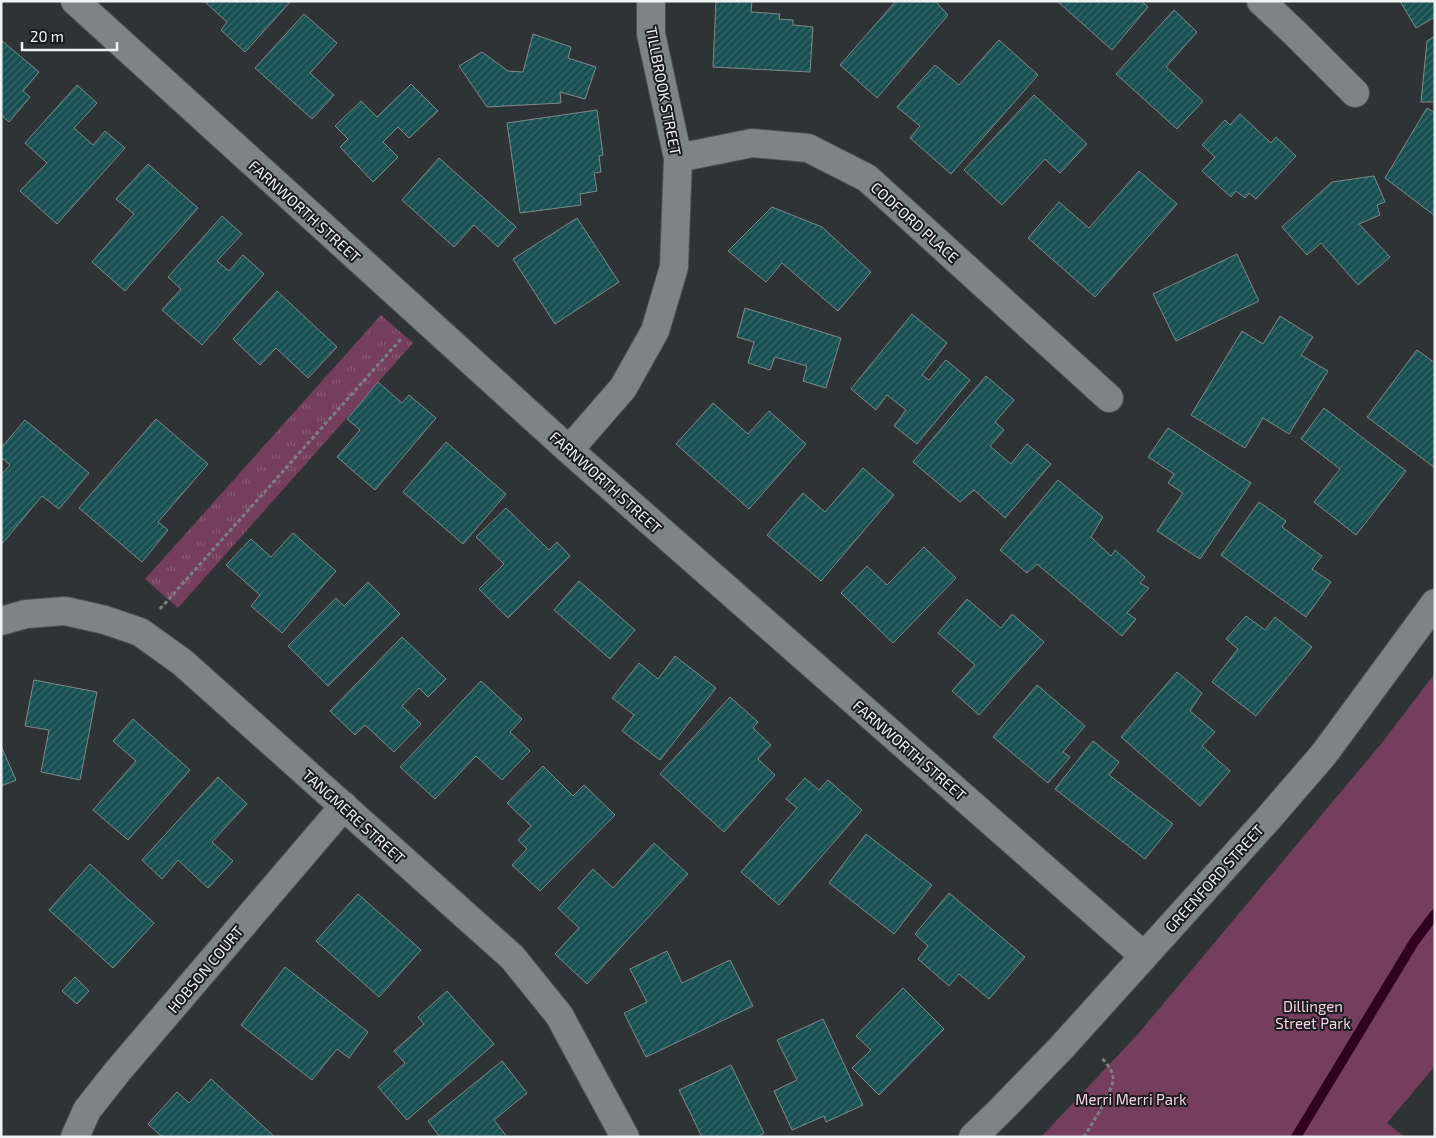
<svg xmlns="http://www.w3.org/2000/svg" width="1436" height="1138" font-family="'Exo 2',sans-serif">
	<style>
		.grass { fill: url(#grass-tufts) }
		.park { fill: #753e5e }
		.lines { fill: none; stroke-linecap: round; stroke-linejoin: round }
		.stream { stroke: #310020; stroke-width: 10 }
		.building { fill: url(#building-hatch); stroke: #828989 }
		.minor-casing { stroke: #4b5050; stroke-width: 30 }
		.path { stroke: #7a7f80; stroke-width: 3; stroke-dasharray: 4 2.5; stroke-linecap: butt }
		.minor { stroke: #7d8485; stroke-width: 28 }
		.labels { text-anchor: middle; dominant-baseline: central; stroke-width: 4; stroke-linejoin: round; paint-order: stroke }
		.street-label { font-size: 15px; fill: #eff3f3; stroke: #191b1c }
		.park-label { font-size: 15px; fill: #f7d1e5; stroke: #191b1c }
	</style>
	<defs>
		<pattern id="grass-tufts" width="24" height="20" patternUnits="userSpaceOnUse" patternTransform="scale(1.25)"><rect width="24" height="20" fill="#753e5e"/><path d="M3 7l-1-3M5 7V3M7 7l1-3M15 17l-1-3M17 17v-4M19 17l1-3" fill="none" stroke="#895a76"/></pattern>
		<pattern id="building-hatch" width="6" height="6" patternUnits="userSpaceOnUse" patternTransform="scale(1.25)"><rect width="6" height="6" fill="#185052"/><path d="M-1 1l2-2M0 6l6-6M5 7l2-2" fill="none" stroke="#3a6a6b"/></pattern>
	</defs>
	<rect width="100%" height="100%" fill="#2e3435"/>
	<path class="grass" d="M381,315l32,28 -235,265 -33,-29z"/>
	<path class="park" d="M1435,673v393l-48,57 18,14h-364l97,-103 243,-290z"/>
	<g class="lines">
		<path class="stream" d="M1296,1137l118,-195 21,-28"/>
	</g>
	<path class="building" d="M204,1h87l-46,51 -24,-22 6,-8z
		M716,1h36l-1,11 29,2 -1,5 14,1v5l20,2 -3,45 -97,-5z
		M896,1h39l13,14 -71,83 -37,-33z
		M1057,1h84l7,6 -36,43z
		M1400,1h35v16l-19,11z
		M1174,10l23,22 -31,35 37,34 -26,28 -61,-55z
		M304,14l33,29 -27,30 24,22 -22,24 -57,-51z
		M533,34l38,13 -3,11 28,9 -11,32 -25,-7 1,11 -74,4 -28,-41 23,-14 26,19 15,1z
		M1435,36v66h-14l6,-61z
		M1,40l38,32 -16,19 7,6 -21,25 -8,-7z
		M999,40l39,35 -87,99 -41,-36 10,-12 -23,-19 38,-42 24,20z
		M411,84l27,27 -29,27 -11,-11 -15,15 15,15 -25,25 -33,-35 8,-8 -13,-13 26,-25 16,16z
		M77,85l20,18 -23,25 19,17 12,-14 20,17 -68,76 -37,-33 27,-28 -22,-20z
		M1034,95l53,49 -27,29 -15,-14 -43,46 -38,-35z
		M1427,108l8,5v103l-50,-38z
		M597,110l6,45 -4,1 2,16 -7,1 3,18 -17,3 1,11 -61,8 -13,-90z
		M1240,114l31,29 5,-6 20,19 -40,43 -7,-6 -4,5 -9,-7 -5,6 -29,-26 13,-14 -13,-12 23,-25 5,5z
		M439,158l77,69 -18,20 -24,-22 -20,22 -52,-47z
		M148,164l50,44 -73,83 -33,-29 42,-48 -18,-15z
		M1139,171l38,33 -82,93 -67,-59 31,-36 30,26z
		M1374,176l11,26 -8,3 3,10 -21,9 31,33 -32,28 -37,-42 -14,12 -25,-28 50,-45z
		M772,207l50,20 49,45 -33,39 -56,-48 -16,19 -38,-31z
		M222,216l20,18 -25,27 12,10 14,-16 21,19 -62,71 -40,-35 19,-21 -13,-12z
		M577,218l42,64 -64,42 -42,-65z
		M1237,254l22,47 -83,40 -23,-47z
		M277,291l60,56 -29,31 -32,-30 -16,17 -27,-26z
		M745,308l96,30 -15,50 -23,-7 4,-15 -32,-9 -5,13 -22,-7 6,-21 -17,-5z
		M912,314l35,29 -25,32 7,5 17,-20 24,20 -53,64 -23,-18 12,-16 -19,-15 -11,15 -25,-21z
		M1280,316l33,21 -12,18 27,16 -39,63 -26,-16 -18,30 -54,-33 51,-84 21,13z
		M1417,350l18,13v105l-68,-51z
		M986,376l28,24 -19,22 9,8 -14,16 21,18 16,-20 24,20 -46,54 -31,-28 -14,12 -47,-40z
		M378,382l24,21 7,-8 27,23 -61,72 -38,-33 23,-27 -13,-11z
		M713,403l35,31 21,-23 37,33 -57,65 -73,-65z
		M1324,408l82,63 -50,64 -42,-33 26,-33 -39,-30z
		M156,419l52,45 -50,58 10,8 -26,32 -63,-54z
		M25,420l64,53 -30,36 -17,-13 -41,49v-70l9,-10 -9,-8v-9z
		M1168,428l83,55 -51,76 -43,-28 26,-38 -15,-10 6,-9 -26,-17z
		M446,442l60,52 -43,50 -60,-52z
		M863,468l31,27 -73,86 -54,-46 36,-42 22,19z
		M1058,480l45,37 -12,20 20,19 4,-6 30,27 -5,6 9,5 -22,25 9,6 -14,17 -85,-72 -10,9 -27,-23z
		M1259,502l27,19 -4,6 40,29 -10,13 19,13 -25,35 -85,-62z
		M506,508l43,42 8,-8 13,14 -62,62 -29,-29 25,-25 -28,-27z
		M293,533l43,38 -54,62 -31,-27 9,-11 -34,-30 25,-26 20,18z
		M924,547l32,31 -63,65 -52,-50 26,-27 20,19z
		M579,581l56,49 -25,29 -56,-49z
		M368,582l32,32 -72,72 -40,-40 48,-48 8,8z
		M967,599l34,29 11,-14 32,28 -65,73 -27,-24 23,-26 -37,-32z
		M1246,616l19,14 10,-13 37,30 -56,69 -44,-34 26,-33 -12,-10z
		M402,637l44,42 -18,18 -9,-9 -17,18 19,18 -27,28 -29,-27 -10,10 -25,-24z
		M675,656l41,32 -56,72 -38,-29 12,-16 -22,-17 27,-35 19,16z
		M1177,672l25,21 -12,18 25,21 -13,14 28,25 -30,35 -79,-69z
		M34,680l63,12 -17,88 -39,-8 8,-42 -24,-4z
		M481,681l41,38 -12,13 20,19 -28,29 -26,-24 -41,43 -35,-32z
		M1037,685l48,41 -22,26 7,5 -22,26 -55,-46z
		M730,697l28,25 -5,6 18,17 -13,14 17,16 -51,57 -64,-58z
		M133,719l57,51 -62,70 -35,-30 43,-49 -23,-20z
		M1093,741l26,21 -10,13 64,49 -28,35 -90,-70z
		M1,746l15,34 -15,6z
		M543,766l30,30 11,-11 31,30 -75,76 -28,-26 15,-16 -9,-9 13,-14 -24,-23z
		M218,777l29,27 -35,38 21,19 -25,27 -30,-28 -16,19 -20,-19z
		M805,778l14,12 9,-10 34,30 -83,95 -38,-33 56,-64 -11,-9z
		M866,834l66,51 -38,49 -65,-51z
		M654,843l34,31 -101,110 -32,-30 24,-26 -21,-20 35,-39 20,19z
		M90,864l64,59 -41,45 -64,-58z
		M949,893l76,64 -36,42 -30,-25 -10,12 -31,-27 10,-13 -13,-12z
		M358,894l63,56 -42,47 -63,-56z
		M667,951l15,32 48,-23 23,46 -107,51 -22,-44 23,-11 -17,-33z
		M285,967l83,65 -19,26 -12,-9 -25,31 -71,-55z
		M75,977l14,14 -12,13 -15,-13z
		M903,988l41,41 -65,66 -27,-27 19,-18 -15,-14z
		M447,991l47,53 -87,76 -29,-33 27,-24 -11,-12 30,-27 -6,-7z
		M823,1019l40,86 -37,17 -2,-6 -32,14 -18,-39 23,-11 -20,-40z
		M502,1061l25,32 -33,27 13,17h-67l-12,-16z
		M731,1065l33,68 -7,4h-55l-23,-47z
		M211,1079l64,58h-113l-14,-13 29,-32 12,11z"/>
	<g class="lines">
		<g class="minor-casing">
			<path id="minor" d="M75,1l494,449 575,506
				M1261,1l36,34 58,58
				M678,158l74,-15 56,5 59,30 242,220
				M569,450l54,-62 32,-57 19,-64 4,-109 -27,-124v-33
				M1,621l25,-7 39,-3 40,9 35,12 42,30 330,295 47,58 66,122
				M75,1137l12,-27 30,-38 227,-266
				M973,1137l28,-27 61,-63 205,-227 57,-66 111,-151"/>
		</g>
		<path class="path" d="M160,609l242,-271
			M1084,1137c7,-12 31,-48 29,-60 -1,-8 -7,-14 -12,-20"/>
		<use href="#minor" class="minor"/>
	</g>
	<g class="labels">
		<g class="street-label">
			<text transform="translate(664 91) rotate(79)">TILLBROOK STREET</text>
			<text transform="translate(305 211) rotate(42)">FARNWORTH STREET</text>
			<text transform="translate(915 222) rotate(42)">CODFORD PLACE</text>
			<text transform="translate(606 482) rotate(42)">FARNWORTH STREET</text>
			<text transform="translate(910 750) rotate(41)">FARNWORTH STREET</text>
			<text transform="translate(354 816) rotate(42)">TANGMERE STREET</text>
			<text transform="translate(1214 878) rotate(-48)">GREENFORD STREET</text>
			<text transform="translate(205 969) rotate(-50)">HOBSON COURT</text>
		</g>
		<g class="park-label">
			<text x="1313" y="1006">Dillingen<tspan x="1313" dy="17">Street Park</tspan></text>
			<text x="1131" y="1099">Merri Merri Park</text>
		</g>
	</g>
	<rect width="1436" height="1138" fill="none" stroke="#eff3f3" stroke-width="5"/>
	<path d="M22 42v8h95v-8" fill="none" stroke="#eff3f3" stroke-width="2.5"/>
	<text x="30" y="42" font-size="15" fill="#eff3f3" stroke="#191b1c" stroke-width="4" paint-order="stroke">20 m</text>
</svg>
